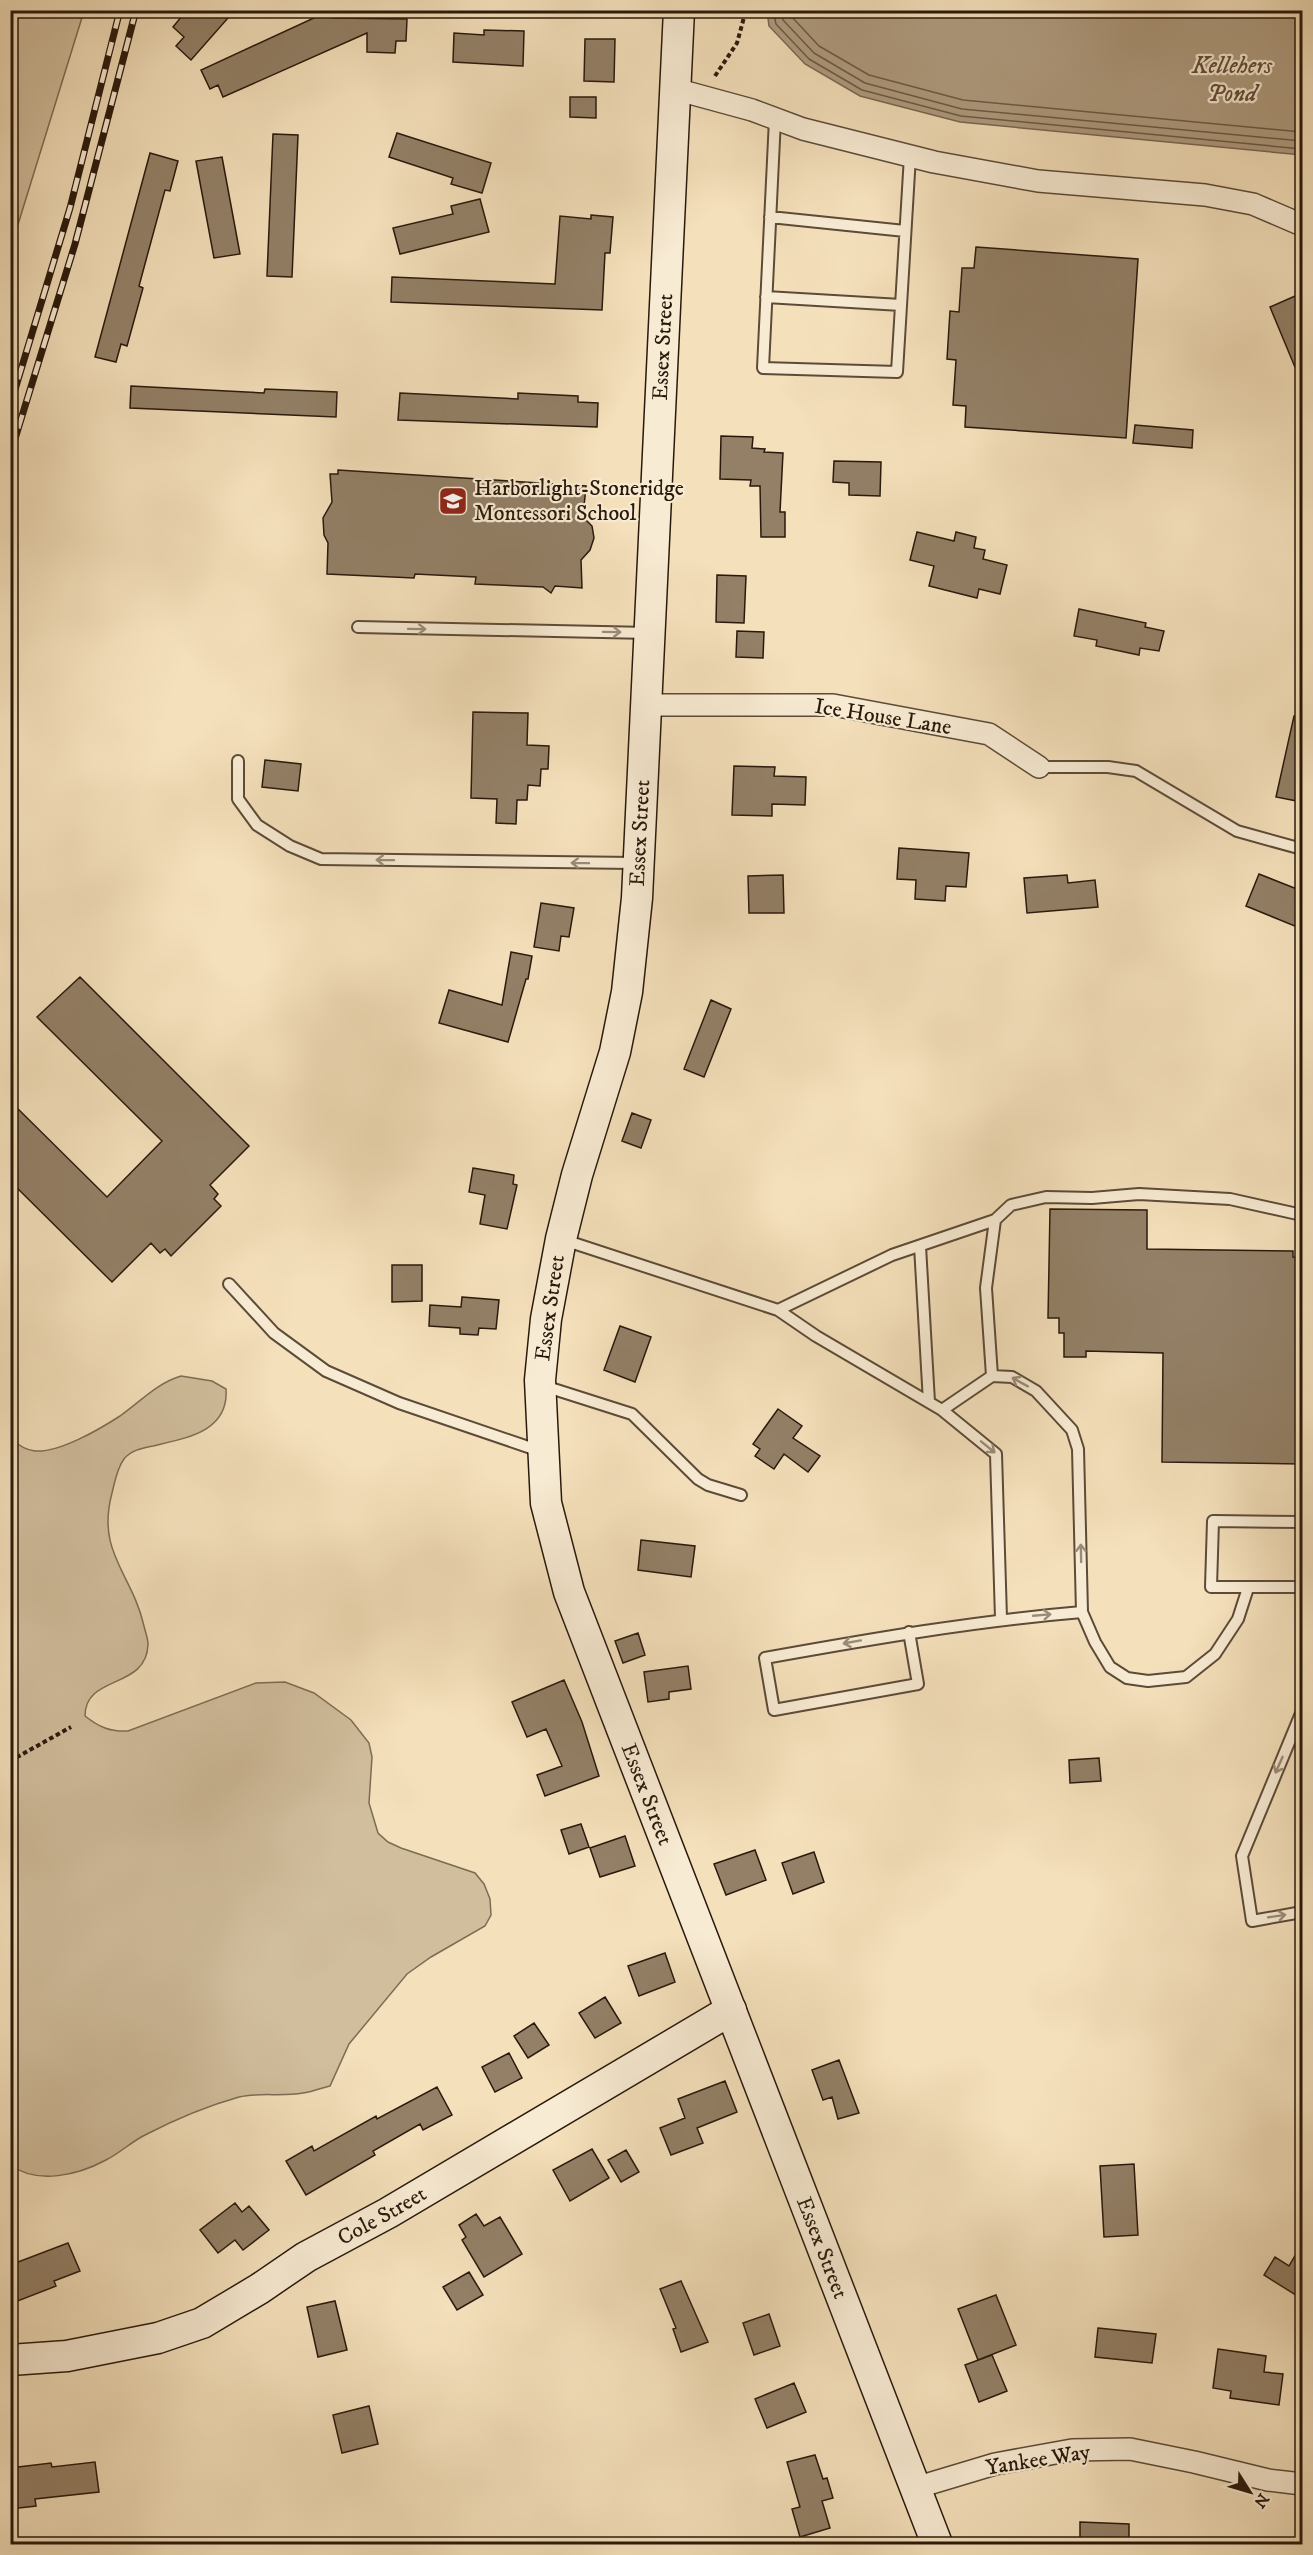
<svg xmlns="http://www.w3.org/2000/svg" width="1313" height="2555" font-family="'IM FELL DW Pica',serif">
	<style>
		.green { fill: #d1be9d; stroke: #7d6c54; stroke-width: 1.5 }
		.water { fill: #af9c80; stroke: #796852; stroke-width: 1.5 }
		.lines { fill: none; stroke-linecap: round; stroke-linejoin: round }
		.shore { stroke: #6c5a46; stroke-width: 1.5 }
		.building { fill: #938067; stroke: #29190c; stroke-width: 1.5 }
		.lane-casing { stroke: #5c4b38; stroke-width: 14 }
		.street-casing { stroke: #5c4b38; stroke-width: 24 }
		.secondary-casing { stroke: #29190c; stroke-width: 33 }
		.path { stroke: #29190c; stroke-width: 4; stroke-dasharray: 4.5 3; stroke-linecap: butt }
		.lane { stroke: #f8ebd3; stroke-width: 10 }
		.street { stroke: #f8ebd3; stroke-width: 21 }
		.secondary { stroke: #f8ebd3; stroke-width: 30 }
		.rail-casing { stroke: #29190c; stroke-width: 7 }
		.rail { stroke: #f8ebd3; stroke-width: 4.5; stroke-dasharray: 14; stroke-linecap: butt }
		.oneway { stroke: #9b8c79 }
		.labels { text-anchor: middle; dominant-baseline: central; stroke-width: 4.5; stroke-linejoin: round; paint-order: stroke }
		.street-label { font-size: 22px; fill: #29190c; stroke: #f8ebd3 }
		.poi-label { font-size: 22px; fill: #29190c; stroke: #f8ebd3; text-anchor: start }
		.water-label { font-size: 24px; font-style: italic; fill: #5f4d3a; stroke: #f8ebd3 }
	</style>
	<rect width="100%" height="100%" fill="#f4e0bb"/>
	<filter id="stains"><feTurbulence type="fractalNoise" baseFrequency=".00333" numOctaves="4"/><feColorMatrix values="0 0 0 0 .2 0 0 0 0 .09 0 0 0 0 .02 0 0 0 .5 -.17"/></filter>
	<radialGradient id="worn" r=".72"><stop offset=".6" stop-color="#630" stop-opacity="0"/><stop offset="1" stop-color="#630" stop-opacity=".3"/></radialGradient>
	<path class="green" d="M11,10l73,1 -73,236 -1,-236z
		M181,1376l31,5 14,8c3,43 -40,49 -73,57 -10,2 -22,4 -29,13 -7,9 -9,22 -12,34 -16,60 20,80 32,133 1,5 4,12 4,18 -1,46 -63,30 -63,72 14,11 25,16 43,15l128,-48 29,-1 29,11 37,27 18,23 3,14 -3,46 9,30 10,9 13,6 74,25 9,11 6,15 1,16 -6,11 -54,31 -24,17 -58,70 -19,42c-9,2 -18,6 -27,7 -21,4 -44,-1 -64,4 -32,9 -65,23 -94,38 -14,7 -25,18 -39,25 -28,15 -68,25 -96,5l1,-726c7,6 14,11 24,12 24,2 65,-22 85,-35 20,-14 37,-33 61,-40z"/>
	<path class="water" d="M767,11h535v144l-342,-33 -100,-26 -55,-32 -36,-38z"/>
	<g class="lines">
		<path class="shore" d="M773,10l3,14 33,35 53,31 99,26 341,33
			M781,10l2,10 31,33 51,30 97,26 340,32
			M790,10l1,6 28,30 50,29 94,25 339,32"/>
	</g>
	<path class="building" d="M187,10h48l-44,50 -15,-14 8,-9 -11,-10z
		M329,11l4,7 74,1 -1,22h-10l-1,12 -28,-1v-19l-144,64 -5,-12 -8,4 -9,-19z
		M484,30l40,1 -1,35 -70,-4 1,-29 30,2z
		M585,39h30l-1,43 -30,-1z
		M570,97h26v21l-26,-1z
		M397,133l94,30 -9,30 -31,-9 2,-6 -64,-21z
		M273,134l25,1 -6,142 -25,-1z
		M150,153l28,8 -8,30 -5,-1 -26,96 4,2 -16,58 -6,-2 -5,18 -21,-5z
		M222,157l18,97 -26,4 -18,-97z
		M480,199l9,33 -89,22 -7,-26 60,-14 -2,-8z
		M591,215l22,2 -3,36h-5l-3,57 -211,-8 1,-25 163,7 5,-68 31,3z
		M976,247l162,12 -12,179 -161,-11 1,-21 -13,-1 3,-45 -9,-1 3,-48 9,1 3,-44h12z
		M1302,293v91l-32,-77z
		M131,386l133,7 1,-4 72,3 -1,25 -206,-9z
		M400,393l118,6v-6l60,3v6l20,1 -1,24 -199,-7z
		M1135,425l58,5 -1,18 -59,-5z
		M721,436l32,1 -1,11 13,1 -1,3 19,1 -3,59h5v25h-24l-1,-51h-10l1,-6 -31,-1z
		M834,461l47,1 -1,34 -31,-1v-12l-16,-1z
		M338,470l248,16 -3,31 9,9 2,12 -4,12 -9,10 1,28 -27,-2 -4,7 -8,-6 -68,-3 1,-7 -61,-3 -1,4 -87,-4 1,-31 -4,-8 -1,-17 9,-16 -2,-28h8z
		M917,532l37,9 2,-9 20,5 -2,11 11,2 -2,9 24,6 -7,29 -21,-5 -2,9 -48,-12 5,-20 -24,-6z
		M717,575l29,1 -2,47 -28,-1z
		M1079,609l67,14 -1,4 19,4 -5,20 -19,-3 -1,7 -43,-9 1,-6 -23,-4z
		M737,631l27,1 -1,26 -27,-1z
		M473,712l55,1 -1,32 22,1 -1,23h-7l-1,17 -12,-1 -1,15h-10l-1,24 -20,-1 1,-24 -26,-1z
		M1294,716l8,1v85l-26,-5z
		M265,760l36,4 -3,27 -36,-4z
		M734,766l41,1 -1,9 32,1 -1,28 -33,-1v12l-40,-1z
		M899,848l70,5 -3,34 -20,-1 -1,15 -30,-2 1,-19 -19,-1z
		M1259,874l43,17v38l-56,-23z
		M783,875l1,38h-35l-1,-37z
		M1067,875l1,8 27,-3 3,27 -71,6 -3,-35z
		M541,903l33,5 -5,29 -8,-1 -2,15 -25,-4z
		M511,952l21,4 -4,23h-2l-18,63 -69,-19 10,-33 53,15z
		M80,977l169,169 -39,39 8,9 -4,5 7,7 -50,50 -6,-7 -5,4 -9,-10 -39,39 -102,-101v-80l97,96 55,-56 -125,-124z
		M711,1000l20,9 -27,68 -20,-8z
		M632,1113l19,7 -10,28 -19,-7z
		M473,1168l41,7 -1,9 4,1 -10,44 -27,-5 5,-29 -16,-3z
		M1050,1209l97,1v39l146,2v6l9,1v206l-140,-2 1,-109 -77,-2v6h-22v-24h-5v-15h-11z
		M392,1265h30v36l-30,1z
		M462,1297l37,3 -3,29 -17,-1 -1,7 -18,-1v-6l-31,-2 1,-21 31,2z
		M620,1326l31,11 -16,45 -31,-12z
		M778,1409l24,17 -9,12 27,18 -12,16 -24,-18 -10,15 -19,-13 5,-7 -7,-5z
		M641,1540l54,6 -4,31 -53,-7z
		M638,1633l7,22 -22,8 -8,-22z
		M688,1666l3,23 -22,3v7l-21,3 -4,-30z
		M564,1680l18,42 17,54 -54,20 -8,-21 25,-9 -16,-37 -19,8 -15,-35z
		M1099,1758l2,23 -31,2 -1,-23z
		M581,1824l8,23 -20,7 -8,-24z
		M625,1836l10,30 -35,11 -10,-29z
		M755,1850l11,30 -40,15 -12,-31z
		M814,1852l10,30 -31,12 -11,-31z
		M665,1953l10,29 -36,14 -11,-30z
		M605,1997l16,26 -26,15 -16,-25z
		M534,2023l15,22 -21,13 -14,-22z
		M509,2053l13,25 -27,14 -13,-25z
		M839,2060l20,53 -21,6 -6,-22 -9,3 -11,-30z
		M725,2081l12,31 -40,16 6,15 -32,12 -11,-27 25,-10 -7,-19z
		M437,2087l15,28 -29,15 -3,-6 -47,27 2,4 -69,40 -20,-34 26,-15 2,5 62,-35 1,3z
		M592,2149l17,29 -39,23 -17,-31z
		M626,2150l13,22 -18,10 -13,-22z
		M1134,2164l4,71 -34,2 -4,-71z
		M235,2203l7,9 7,-6 20,24 -26,20 -8,-10 -17,13 -18,-23z
		M476,2214l8,12 16,-9 22,37 -38,23 -22,-37 4,-3 -7,-12z
		M68,2243l12,28 -26,10 2,5 -46,18v-39z
		M1302,2244v55l-38,-24 11,-18 14,9z
		M469,2272l14,23 -26,15 -14,-23z
		M681,2281l27,61 -27,10 -8,-23 3,-1 -16,-39z
		M996,2295l20,50 -38,15 -20,-51z
		M335,2301l12,49 -29,7 -11,-50z
		M769,2314l11,32 -26,9 -11,-32z
		M1098,2328l58,6 -4,29 -57,-6z
		M1218,2349l48,7 -2,16 19,2 -4,31 -49,-7 1,-7 -18,-3z
		M992,2355l15,36 -28,11 -14,-37z
		M794,2383l12,29 -39,16 -12,-29z
		M369,2406l9,38 -36,9 -9,-38z
		M815,2455l8,24 4,-1 6,20 -11,3 8,27 -30,9 -8,-28 8,-2 -13,-45z
		M95,2462l4,30 -64,7 1,7 -26,3v-41l41,-5 1,4z
		M1080,2522l49,2v20h-49z"/>
	<g class="lines">
		<g class="lane-casing">
			<path id="lane" d="M775,119l-12,249 134,4 13,-216
				M770,217l135,14
				M766,297l135,8
				M358,627l291,6
				M238,761v38l19,26 33,21 31,13 314,4
				M1039,767h69l28,4 101,60 65,18
				M564,1240l214,70 38,26 126,74 54,44 5,164
				M920,1246l9,156
				M229,1284l45,49 52,38 73,32 141,48
				M778,1310l114,-55 103,-35 16,-15 35,-8 46,1 47,-4 91,5 72,16
				M992,1376l-6,-88 9,-68
				M544,1386l88,28 66,65 10,6 33,10
				M942,1410l50,-34 20,1 24,14 36,39 6,19 4,163 13,30 15,25 17,11 21,3 38,-4 29,-23 23,-35 10,-31
				M1302,1522l-89,-1 -2,66h91
				M909,1632l9,52 -144,26 -9,-52c106,-19 210,-37 317,-46
				M1302,1711l-60,145 10,65 50,-9"/>
		</g>
		<g class="street-casing">
			<path id="street" d="M675,89l77,21 51,19 131,33 104,19 167,14 48,9 49,21
				M646,705h187l156,29 50,33
				M915,2488l80,-24 77,-14 58,-1 64,13 74,18 34,4"/>
		</g>
		<g class="secondary-casing">
			<g id="secondary">
				<path id="s1" d="M679,10l-42,888 -10,94 -12,60 -38,123 -16,64 -15,80 -6,61 6,123 23,89 368,952"/>
				<path id="s2" d="M10,2360l57,-4 91,-18 44,-15 57,-34 47,-32 82,-44 343,-203"/>
			</g>
		</g>
		<path class="path" d="M715,76l22,-33 9,-33
			M10,1761l61,-34"/>
		<use href="#lane" class="lane"/>
		<use href="#street" class="street"/>
		<use href="#secondary" class="secondary"/>
		<g class="rail-casing">
			<path id="rail" d="M10,406l60,-198 50,-198
				M10,455l65,-211 61,-234"/>
		</g>
		<use href="#rail" class="rail"/>
	</g>
	<defs><path id="oneway-shaft" d="M-6 0H5M1.5-3L5.5 0L1.5 3" fill="none" stroke-width="1.6" stroke-linecap="round" stroke-linejoin="round" transform="scale(1.5)"/></defs>
	<g class="oneway">
		<use href="#oneway-shaft" transform="translate(417 629) rotate(1)"/>
		<use href="#oneway-shaft" transform="translate(612 632) rotate(1)"/>
		<use href="#oneway-shaft" transform="translate(385 860) rotate(-179)"/>
		<use href="#oneway-shaft" transform="translate(580 863) rotate(-179)"/>
		<use href="#oneway-shaft" transform="translate(1020 1382) rotate(-151)"/>
		<use href="#oneway-shaft" transform="translate(988 1447) rotate(39)"/>
		<use href="#oneway-shaft" transform="translate(1081 1553) rotate(-91)"/>
		<use href="#oneway-shaft" transform="translate(1042 1615) rotate(-5)"/>
		<use href="#oneway-shaft" transform="translate(852 1642) rotate(170)"/>
		<use href="#oneway-shaft" transform="translate(1279 1765) rotate(114)"/>
		<use href="#oneway-shaft" transform="translate(1277 1916) rotate(-9)"/>
	</g>
	<defs>
		<g id="school-square" transform="scale(1.5)"><rect x="-9" y="-9" width="18" height="18" rx="4" fill="#8f2418" stroke="#f8ebd3"/><path d="M0-5L7-2L0 1L-7-2ZM-4 1L0 2.5L4 1V4Q0 6-4 4Z" fill="#fff"/></g>
	</defs>
	<g fill-rule="evenodd">
		<use href="#school-square" x="453" y="501"/>
	</g>
	<g class="labels">
		<g class="street-label">
			<text transform="translate(663 347) rotate(-87)">Essex Street</text>
			<text transform="translate(883 717) rotate(9)">Ice House Lane</text>
			<text transform="translate(640 833) rotate(-87)">Essex Street</text>
			<text transform="translate(550 1308) rotate(-82)">Essex Street</text>
			<text stroke="none"><textPath href="#s1" startOffset="1814">Essex Street</textPath></text>
			<text stroke="none"><textPath href="#s2" startOffset="406">Cole Street</textPath></text>
			<text stroke="none"><textPath href="#s1" startOffset="2300">Essex Street</textPath></text>
			<text transform="translate(1038 2460) rotate(-9)">Yankee Way</text>
		</g>
		<g class="poi-label">
			<text x="474" y="488">Harborlight-Stoneridge<tspan x="474" dy="25">Montessori School</tspan></text>
		</g>
		<g class="water-label">
			<text x="1232" y="66">Kellehers<tspan x="1232" dy="28">Pond</tspan></text>
		</g>
	</g>
	<rect width="1313" height="2555" fill="none" stroke="#f4e0bb" stroke-width="36"/>
	<rect x="12" y="12" width="1289" height="2531" fill="none" stroke="#29190c" stroke-width="3"/>
	<rect x="18" y="18" width="1277" height="2519" fill="none" stroke="#29190c" stroke-width="1.5"/>
	<g transform="translate(1250 2492) rotate(127)" stroke="#f8ebd3" stroke-width="4.5" paint-order="stroke">
	<path d="M0-4.5L10 22L0 15L-10 22Z" fill="#29190c"/>
	<text y="-9" font-size="16" font-weight="bold" text-anchor="middle" fill="#29190c">N</text>
	</g>
	<rect width="100%" height="100%" filter="url(#stains)"/>
	<rect width="100%" height="100%" fill="url(#worn)"/>
</svg>
